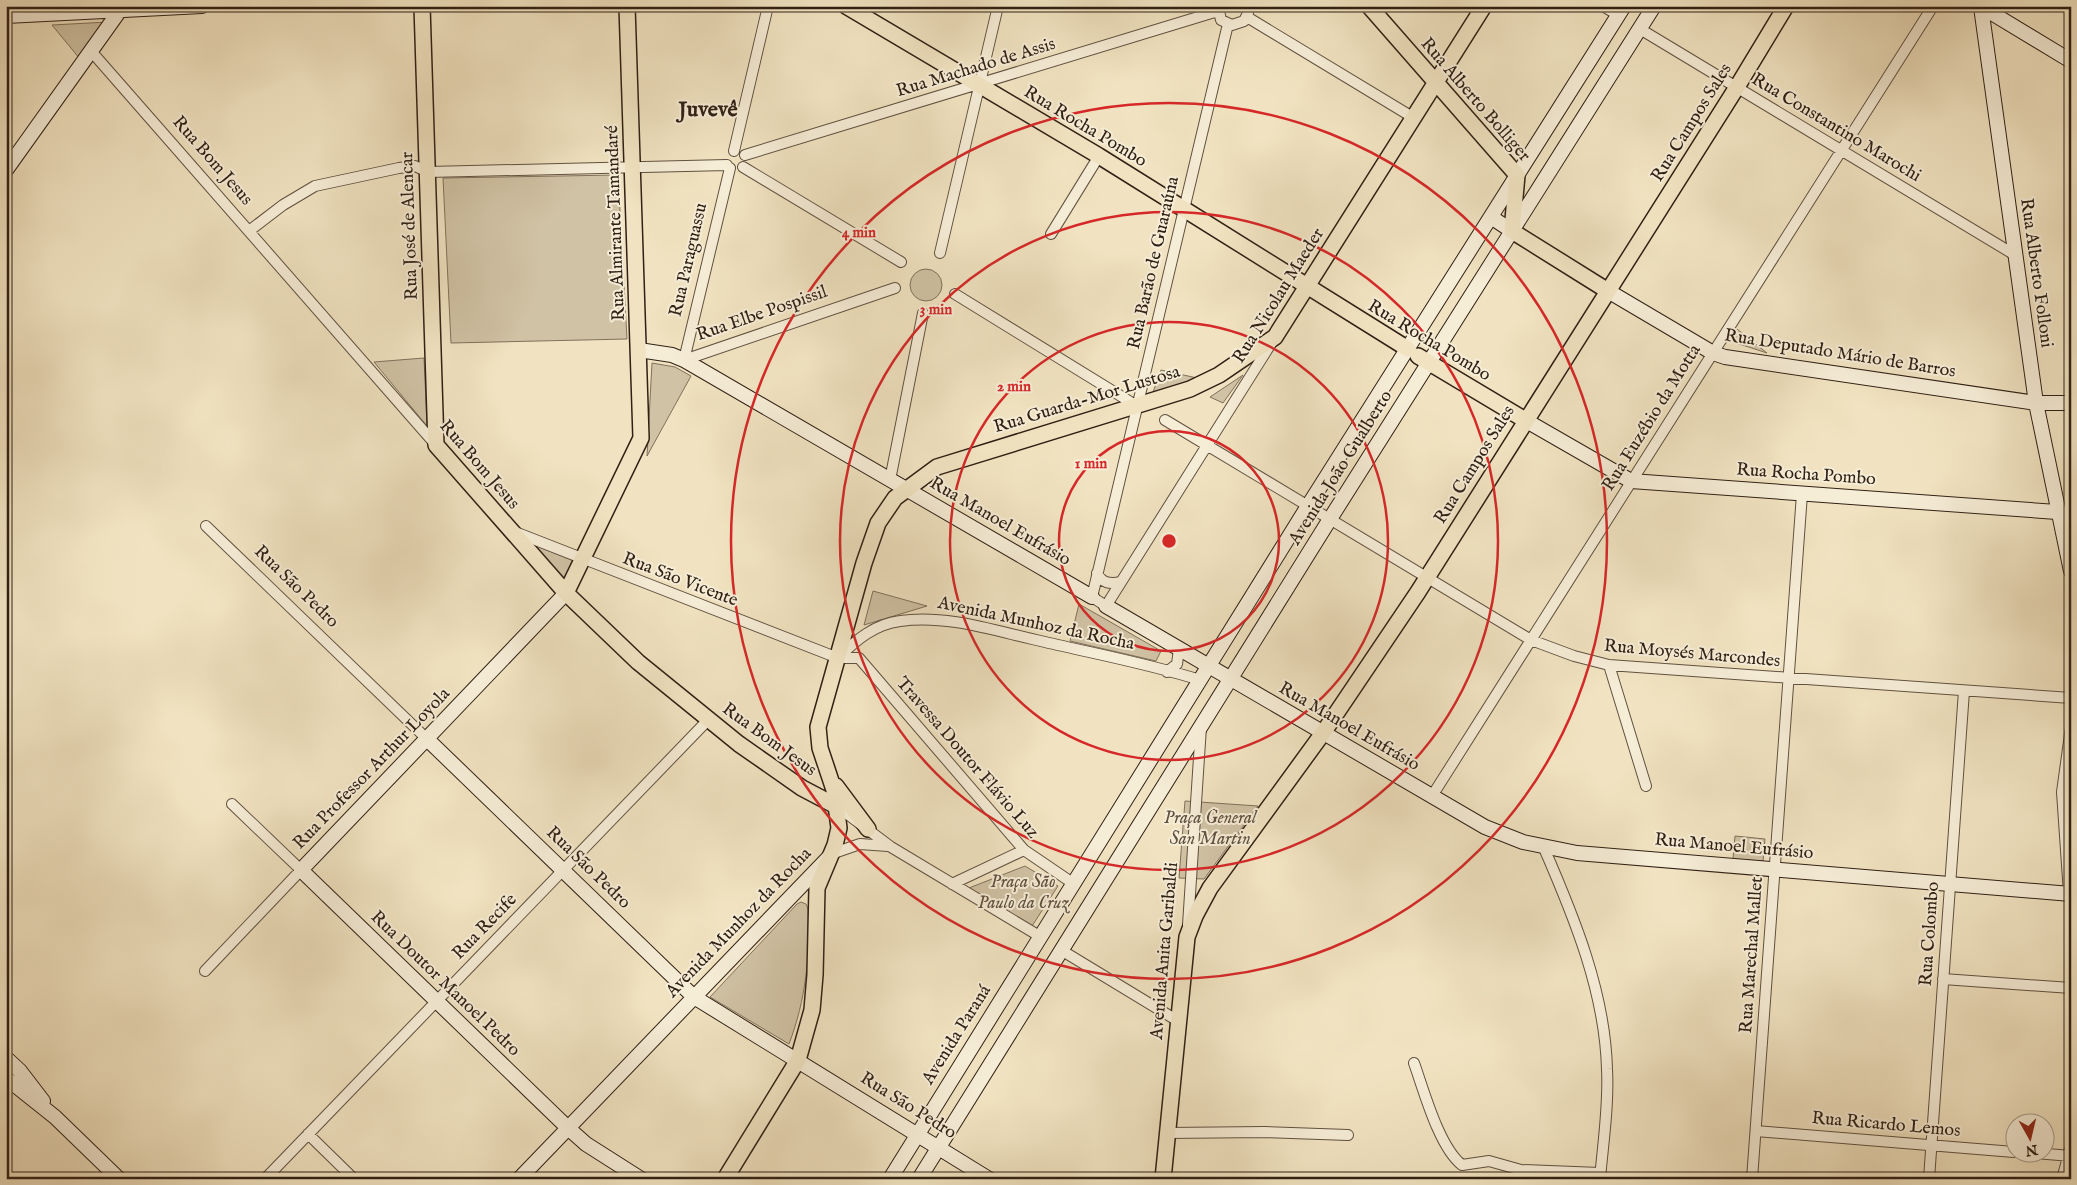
<svg xmlns="http://www.w3.org/2000/svg" width="2077" height="1185" font-family="'IM FELL English',serif">
	<style>
		.green { fill: #d0c2a4; stroke: #80715c }
		.lines { fill: none; stroke-linecap: round; stroke-linejoin: round }
		.street-casing { stroke: #605140; stroke-width: 12 }
		.secondary-casing { stroke: #302015; stroke-width: 16 }
		.primary-casing { stroke: #302015; stroke-width: 18 }
		.street { stroke: #f6edd7; stroke-width: 10 }
		.secondary { stroke: #f6edd7; stroke-width: 14 }
		.primary { stroke: #f1e3c1; stroke-width: 15 }
		.ring { fill: none; stroke: #d62828; stroke-width: 2.5 }
		.labels { text-anchor: middle; dominant-baseline: central; stroke-width: 4; stroke-linejoin: round; paint-order: stroke }
		.street-label { font-size: 18px; fill: #302015; stroke: #f6edd7 }
		.park-label { font-size: 18px; font-style: italic; fill: #605140; stroke: #f6edd7 }
		.district-label { font-size: 22px; font-weight: bold; fill: #302015; stroke: #f6edd7 }
		.centre { fill: #d62828; stroke: #f6edd7; stroke-width: 2.5 }
		.ring-label { font-size: 15px; text-anchor: middle; font-weight: bold; fill: #d62828; stroke: #f6edd7; stroke-width: 4; stroke-linejoin: round; paint-order: stroke }
	</style>
	<rect width="100%" height="100%" fill="#f1e3c1"/>
	<filter id="stains"><feTurbulence type="fractalNoise" baseFrequency=".004" numOctaves="4"/><feColorMatrix values="0 0 0 0 .2 0 0 0 0 .09 0 0 0 0 .02 0 0 0 .5 -.17"/></filter>
	<radialGradient id="worn" r=".72"><stop offset=".6" stop-color="#630" stop-opacity="0"/><stop offset="1" stop-color="#630" stop-opacity=".3"/></radialGradient>
	<path class="green" d="M108,22l-28,37 -28,-34z
		M618,175l9,164 -176,4 -8,-165z
		M910 285a16 16 0 1 1 32 0a16 16 0 1 1-32 0Z
		M1737,329l30,24 -37,-12z
		M424,358l3,68 -53,-64z
		M652,363l23,4 16,9 -44,80z
		M1161,370l36,8 -45,17z
		M1243,375l-20,28 -13,-6z
		M527,542l49,20 -11,24z
		M873,591l54,15 -63,19z
		M1079,604l82,47 -5,10 -86,-20z
		M1185,801l73,5 -54,73 -25,-1z
		M1735,836l30,3 -2,22 -30,-2z
		M1025,866l33,20 -26,40 -63,-38z
		M801,902l5,2 2,5c2,48 -2,90 -19,135l-79,-47 87,-93z"/>
	<g class="lines">
		<g class="street-casing">
			<path id="street" d="M1218,6l3,14 11,5 12,-4 4,-8v-7
				M1603,6l15,9
				M1247,17l167,101
				M1228,24l-136,573 14,9 166,-264
				M1640,29l375,226
				M91,51l345,394
				M734,151l34,-145
				M745,155l473,-144
				M743,167l158,95
				M249,231l34,-26 32,-19 84,-18 16,-2 13,6 299,-7
				M1051,234l48,-78
				M940,253l58,-247
				M955,294l182,112
				M684,360l211,-72
				M684,360l46,-192
				M1165,420l366,220 43,16 35,9 462,33
				M890,480l33,-167
				M206,526l221,213
				M515,532l323,126h21l165,192 50,34
				M1097,573c5,11 14,11 24,9
				M839,657c17,-17 36,-33 61,-36 48,-7 98,11 145,21 51,12 105,22 155,38
				M1609,665l37,121
				M1167,672l10,-8 2,-15
				M1432,796l501,-790
				M838,807l53,40 150,90
				M1544,848c30,69 61,144 63,221 2,36 -4,74 -7,110
				M831,854l29,-10 28,2
				M952,884l72,-34
				M2069,894l-7,-102 9,-65
				M1188,925l13,-198
				M1061,950l117,71
				M205,971l96,-101 -69,-66
				M1943,979l128,9
				M1414,1063c10,28 25,84 48,102l27,-4 32,9 79,3
				M1756,1131l258,21
				M1167,1133l98,-1 83,3
				M308,1134l46,45
				M2024,1152l47,4
				M265,1179l443,-459
				M1752,1179l50,-685
				M1929,1179l35,-488
				M2062,1179l9,-33"/>
		</g>
		<g class="secondary-casing">
			<path id="secondary" d="M1980,6l91,55
				M1981,7l55,396 35,168
				M6,16l196,-10
				M6,170l117,-164
				M1491,217l21,14
				M1608,291l105,62 12,4 311,46h35
				M639,350l33,5 12,5 408,237
				M1525,420l106,61 426,31
				M566,593l-265,277 267,258 18,16 55,35
				M1106,606l379,221 38,15 54,11 494,41
				M427,739l267,258 295,182
				M6,1058l14,13 23,30
				M6,1078l49,39 64,62
				M519,1179l310,-322
				M890,1179l418,-673 316,-500
				M919,1179l411,-660 324,-513"/>
		</g>
		<g class="primary-casing">
			<path id="primary" d="M422,6l14,439 130,148 72,69 101,82 63,44 36,19
				M846,6l253,150 309,193
				M1369,6l148,169 -5,56 96,60
				M1418,356l107,64
				M566,593l75,-155 -14,-432
				M836,786l32,43
				M725,1179l73,-119 14,-50 3,-35 2,-87 18,-43 4,-17 -5,-38 -14,-42 -2,-21 46,-164 14,-40 17,-25 42,-31 253,-78 29,-14 56,-38 209,-331
				M1163,1179l24,-242 8,-21 15,-28 113,-155 95,-141 319,-505 49,-81"/>
		</g>
		<use href="#street" class="street"/>
		<use href="#secondary" class="secondary"/>
		<use href="#primary" class="primary"/>
	</g>
	<g class="ring">
		<circle cx="1169" cy="541" r="110"/>
		<circle cx="1169" cy="541" r="219"/>
		<circle cx="1169" cy="541" r="329"/>
		<circle cx="1169" cy="541" r="438"/>
	</g>
	<g class="labels">
		<g class="street-label">
			<text transform="translate(976 68) rotate(-17)">Rua Machado de Assis</text>
			<text transform="translate(1475 100) rotate(49)">Rua Alberto Bolliger</text>
			<text transform="translate(1692 123) rotate(-58)">Rua Campos Sales</text>
			<text transform="translate(1085 127) rotate(31)">Rua Rocha Pombo</text>
			<text transform="translate(1836 128) rotate(31)">Rua Constantino Marochi</text>
			<text transform="translate(212 161) rotate(49)">Rua Bom Jesus</text>
			<text transform="translate(616 223) rotate(-92)">Rua Almirante Tamandaré</text>
			<text transform="translate(410 226) rotate(-92)">Rua José de Alencar</text>
			<text transform="translate(689 260) rotate(-77)">Rua Paraguassu</text>
			<text transform="translate(1154 263) rotate(-77)">Rua Barão de Guaraúna</text>
			<text transform="translate(2036 273) rotate(82)">Rua Alberto Folloni</text>
			<text transform="translate(1279 296) rotate(-58)">Rua Nicolau Maeder</text>
			<text transform="translate(762 314) rotate(-19)">Rua Elbe Pospissil</text>
			<text transform="translate(1429 341) rotate(31)">Rua Rocha Pombo</text>
			<text transform="translate(1840 354) rotate(9)">Rua Deputado Mário de Barros</text>
			<text transform="translate(1087 400) rotate(-17)">Rua Guarda-Mor Lustosa</text>
			<text transform="translate(1652 418) rotate(-58)">Rua Euzébio da Motta</text>
			<text transform="translate(479 465) rotate(49)">Rua Bom Jesus</text>
			<text transform="translate(1475 465) rotate(-58)">Rua Campos Sales</text>
			<text transform="translate(1341 468) rotate(-58)">Avenida João Gualberto</text>
			<text transform="translate(1806 475) rotate(4)">Rua Rocha Pombo</text>
			<text transform="translate(1000 522) rotate(30)">Rua Manoel Eufrásio</text>
			<text transform="translate(680 580) rotate(21)">Rua São Vicente</text>
			<text transform="translate(296 587) rotate(44)">Rua São Pedro</text>
			<text transform="translate(1036 624) rotate(12)">Avenida Munhoz da Rocha</text>
			<text transform="translate(1692 654) rotate(5)">Rua Moysés Marcondes</text>
			<text transform="translate(1349 727) rotate(30)">Rua Manoel Eufrásio</text>
			<text transform="translate(769 740) rotate(36)">Rua Bom Jesus</text>
			<text transform="translate(967 758) rotate(49)">Travessa Doutor Flávio Luz</text>
			<text transform="translate(372 769) rotate(-46)">Rua Professor Arthur Loyola</text>
			<text transform="translate(1734 847) rotate(5)">Rua Manoel Eufrásio</text>
			<text transform="translate(588 868) rotate(44)">Rua São Pedro</text>
			<text transform="translate(739 923) rotate(-46)">Avenida Munhoz da Rocha</text>
			<text transform="translate(485 927) rotate(-46)">Rua Recife</text>
			<text transform="translate(1930 934) rotate(-86)">Rua Colombo</text>
			<text transform="translate(1165 951) rotate(-85)">Avenida Anita Garibaldi</text>
			<text transform="translate(1752 955) rotate(-86)">Rua Marechal Mallet</text>
			<text transform="translate(445 984) rotate(44)">Rua Doutor Manoel Pedro</text>
			<text transform="translate(957 1035) rotate(-58)">Avenida Paraná</text>
			<text transform="translate(908 1106) rotate(32)">Rua São Pedro</text>
			<text transform="translate(1886 1125) rotate(5)">Rua Ricardo Lemos</text>
		</g>
		<g class="park-label">
			<text x="1210" y="818">Praça General<tspan x="1210" dy="21">San Martin</tspan></text>
			<text x="1023" y="882">Praça São<tspan x="1023" dy="21">Paulo da Cruz</tspan></text>
		</g>
		<g class="district-label">
			<text x="708" y="110">Juvevê</text>
		</g>
	</g>
	<circle cx="1169" cy="541" r="8" class="centre"/>
	<g class="ring-label">
		<text x="859" y="237">4 min</text>
		<text x="936" y="314">3 min</text>
		<text x="1014" y="391">2 min</text>
		<text x="1091" y="468">1 min</text>
	</g>
	<rect width="2077" height="1185" fill="none" stroke="#f1e3c1" stroke-width="25"/>
	<rect x="8" y="8" width="2062" height="1170" fill="none" stroke="#302015" stroke-width="2.5"/>
	<rect x="12" y="12" width="2052" height="1160" fill="none" stroke="#302015"/>
	<g transform="translate(2030 1138) rotate(172)"><circle r="24" fill="#f6edd7" stroke="#a79b89"/>
	<path d="M0-4L9 19L0 12L-9 19Z" fill="#8f2418"/>
	<text y="-8" font-size="14" font-weight="bold" text-anchor="middle" fill="#302015">N</text>
	</g>
	<rect width="100%" height="100%" filter="url(#stains)"/>
	<rect width="100%" height="100%" fill="url(#worn)"/>
</svg>
